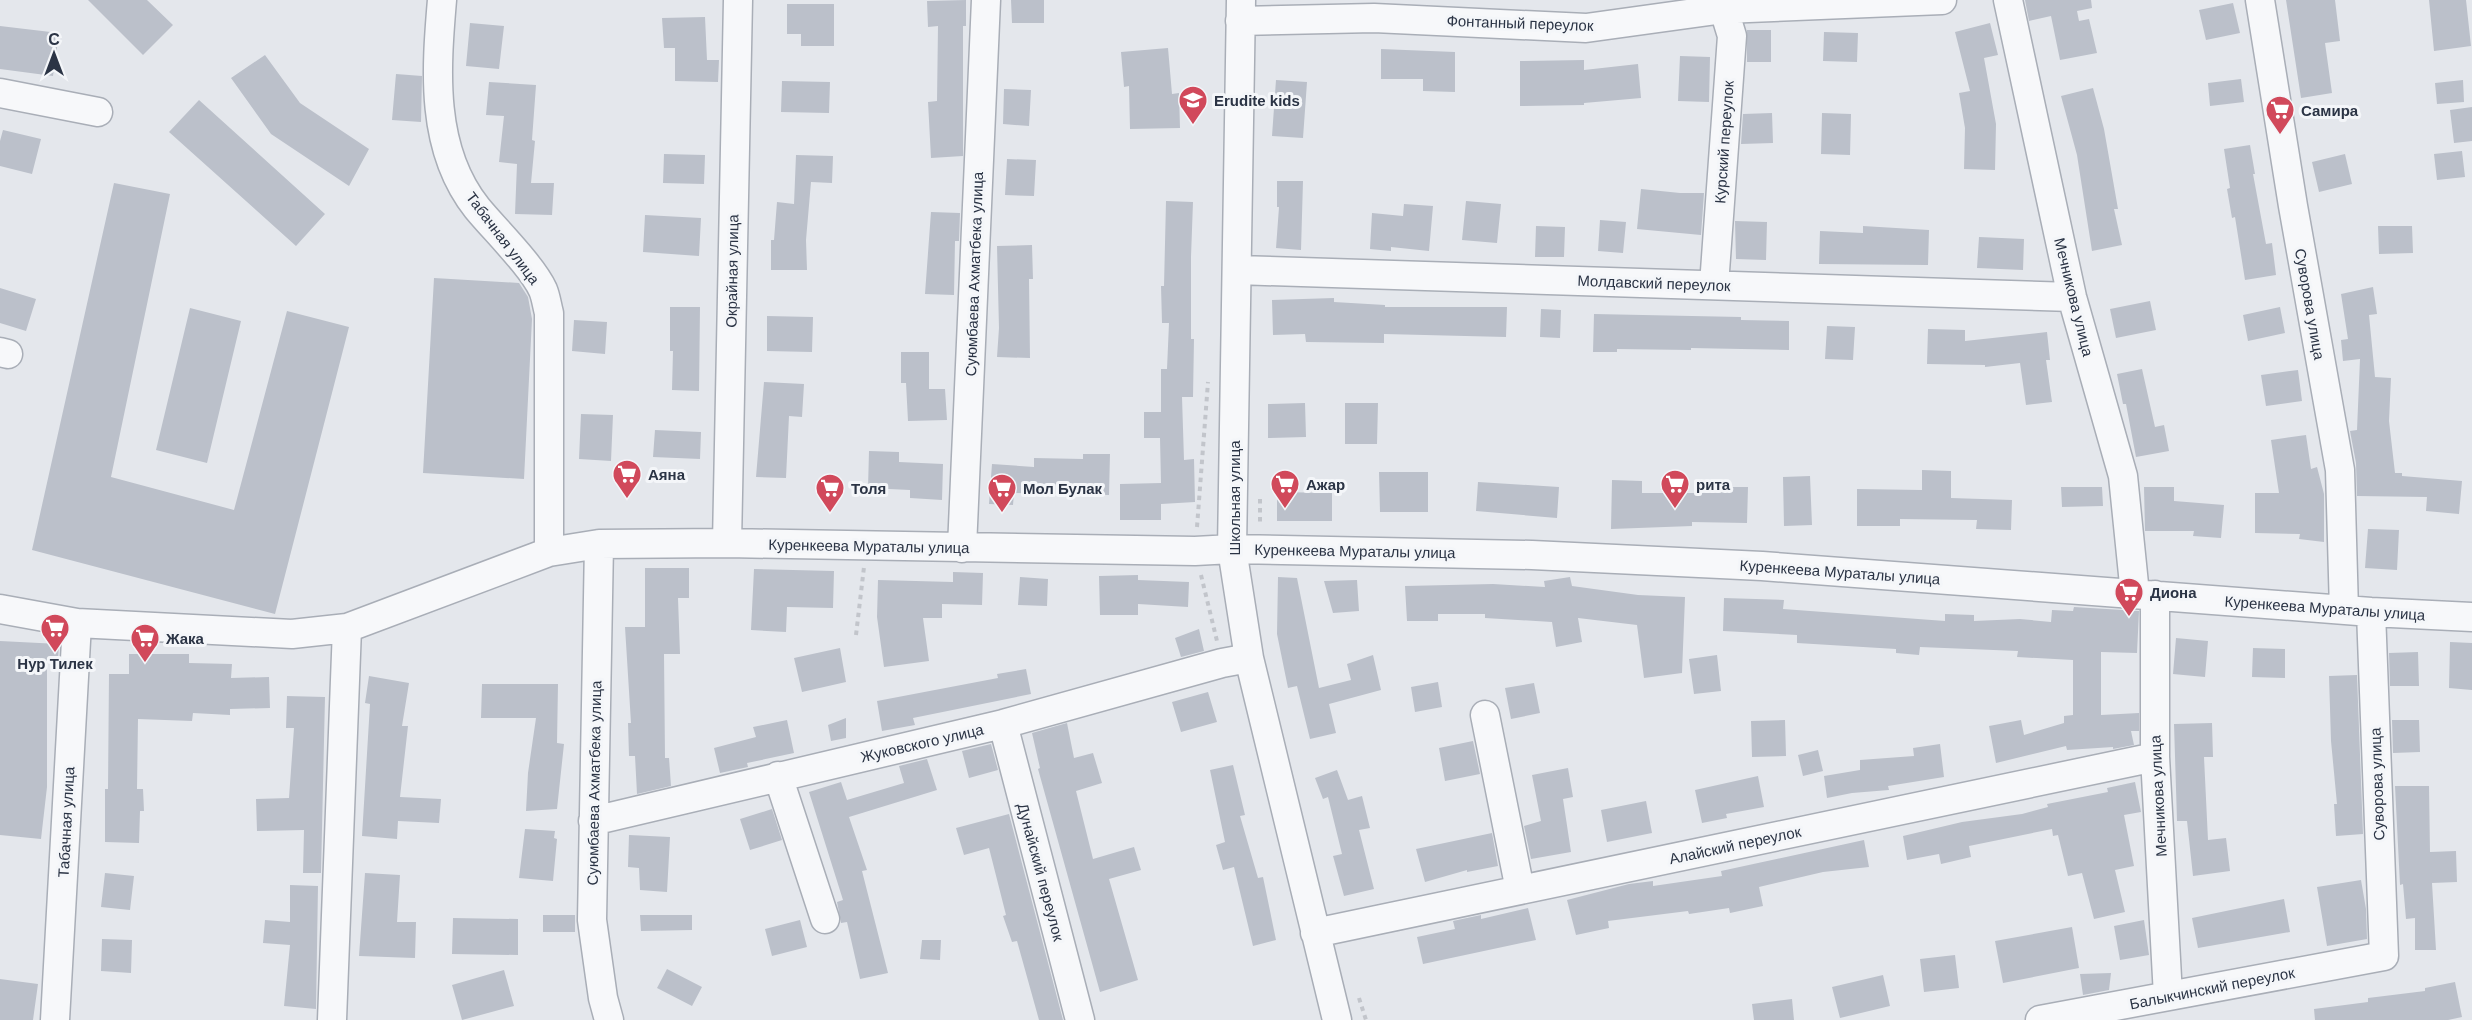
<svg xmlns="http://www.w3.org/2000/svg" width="2472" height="1020" font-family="Helvetica,sans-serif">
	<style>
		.building { fill: #bbc0ca }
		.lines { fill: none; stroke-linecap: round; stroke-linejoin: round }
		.minor-casing { stroke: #a9aeb7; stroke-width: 31 }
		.path { stroke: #c2c5cb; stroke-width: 4; stroke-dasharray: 4.5 4.5; stroke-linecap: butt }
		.minor { stroke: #f7f8fa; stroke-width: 28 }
		.labels { text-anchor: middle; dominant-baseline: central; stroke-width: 6; stroke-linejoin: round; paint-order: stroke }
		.street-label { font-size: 15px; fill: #2b3445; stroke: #f4f6f9 }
		.poi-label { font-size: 15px; font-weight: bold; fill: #2b3445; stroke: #f4f6f9; text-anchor: start }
	</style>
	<rect width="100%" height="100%" fill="#e4e7ec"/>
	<path class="building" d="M88,0h59l26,25 -30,30z
		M966,0v26h-3v130l-32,2 -3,-56 9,-1 1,-75 -10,1 -1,-26z
		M1011,0h33v23h-32z
		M2025,0h66l1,8 -15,3 2,10 10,-2 8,34 -37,7 -9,-44 -22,5z
		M2286,0h49l5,41 -15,2 7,50 -31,5z
		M2429,0h37l5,46 -37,5z
		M2233,3l7,30 -34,7 -7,-30z
		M787,4h47v42h-33v-12h-14z
		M705,17l2,43h12l-1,22 -43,-1v-33h-11l-2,-30z
		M470,23l34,3 -5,43 -33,-3z
		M1990,23l8,32 -14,3 12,66 -1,46 -31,-1 1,-41 -6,-35 11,-2 -15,-59z
		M0,26l59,7 -6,43 -53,-7z
		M1747,30h24v32h-24z
		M1824,32l34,1 -1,29 -34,-1z
		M1168,48l4,46 7,-1 1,35 -50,1 -1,-43 -5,1 -3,-35z
		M1381,49l74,3v40l-32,-1v-12h-42z
		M265,55l35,48 69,46 -20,37 -78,-52 -40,-56z
		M1680,56l30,1 -1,45 -31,-1z
		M1584,60v10l54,-6 3,34 -57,5v2l-64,1v-45z
		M396,74l26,2 -1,46 -29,-2z
		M2241,79l3,23 -34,4 -2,-23z
		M1276,80l31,2 -4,56 -31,-2z
		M2463,80l1,22 -27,2 -2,-21z
		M782,81l48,1 -1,31 -48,-1z
		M489,82l47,3 -4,55 3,1 -4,42h23l-2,32 -37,-1 2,-50 -18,-2 5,-46 -18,-1z
		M2093,88l11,41 14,80h-4l8,36 -30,6 -15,-96 -16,-59z
		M1004,89l27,1 -2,36 -26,-2z
		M199,100l126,114 -29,32 -127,-114z
		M2472,107v34l-18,2 -4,-33z
		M1772,113l1,30 -32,1 2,-30z
		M1822,113l29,1 -1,41 -29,-1z
		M3,130l38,9 -9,35 -32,-8v-25z
		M2250,145l5,29h-2l13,70 6,-1 4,32 -31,5 -10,-63 -3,1 -5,-29 3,-1 -6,-39z
		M2462,151l3,26 -28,3 -3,-26z
		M664,154l41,1 -1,29 -41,-1z
		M2345,154l7,30 -33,8 -7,-30z
		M796,155l37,1 -1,27 -21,-1 -5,58 1,30h-36v-30h3l3,-38 17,2z
		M1007,159l29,1 -2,36 -29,-1z
		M1277,181h26l-2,69 -25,-2 3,-41h-2z
		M114,183l56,11 -59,283 123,33 53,-199 62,16 -74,287 -243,-64z
		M1641,189l39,4h24l-3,42 -64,-6z
		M1166,201l27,1 -2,55v82h3l-1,58h-11l2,63 10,-1 1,43 -34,2v16h-41v-36l41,-1 -1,-45h-16v-26h17v-43h6l2,-46h-7l-1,-37h3z
		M1466,201l35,3 -4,39 -35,-3z
		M1404,204l29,2 -4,45 -38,-4v4l-21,-2 2,-36 31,3z
		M931,212l29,1 -1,28h-4l-1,54 -29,-1z
		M645,215l56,3 -2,38 -56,-4z
		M1600,220l26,2 -3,31 -25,-2z
		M1735,221l32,1 -1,38 -30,-1z
		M1536,226l29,1 -1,30h-29z
		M1863,226l66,4 -1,35 -109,-1 1,-33 43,2z
		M2378,226h34l1,27 -34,1z
		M1979,237l45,2 -1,31 -46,-2z
		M1032,245l1,34h-4l1,79 -33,-1 2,-29 -2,-82z
		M434,278l85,5 9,14 4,22 -8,160 -101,-6z
		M2373,287l4,27 -8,1 6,62 16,1 -2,43 6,52h7v3l60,5 -3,33 -33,-3 1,-14 -70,-1 -1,-33 -6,-32 7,-1 3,-71 -17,2 -2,-21 7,-1 -7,-45z
		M0,288l36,11 -10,32 -26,-8z
		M1334,298v4l51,3v2h122l-1,30 -122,-3v9l-78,-1 -1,-8 -32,1 -1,-35z
		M2150,301l6,29 -40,8 -6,-29z
		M670,307h30l-1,84 -27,-1 1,-39h-3z
		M2280,307l5,26 -37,8 -5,-26z
		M190,308l51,13 -34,142 -51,-13z
		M1541,309l20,1 -1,28 -20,-1z
		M1594,314l147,3v3l48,1v29l-98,-2v2l-74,-1v3h-24z
		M767,316l46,1 -1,35 -45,-1z
		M574,320l33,2 -2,32 -33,-3z
		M1827,326l28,1 -2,33 -28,-1z
		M1928,329l37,1v11l82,-9 3,28h-4l6,42 -26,3 -6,-42 -35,4v-2l-58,-1z
		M901,352h28v37h16l2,31 -39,1 -2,-38h-5z
		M2142,369l13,58 9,-2 5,26 -33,6 -10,-53h-3l-6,-30z
		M2298,370l4,31 -36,5 -5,-31z
		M764,382l40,2 -2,33 -13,-1 -3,62 -30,-1z
		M1305,403l1,34 -38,1v-34z
		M1345,403h33l-1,41h-32z
		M581,414l32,1 -2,46 -32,-2z
		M655,430l46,2 -1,27 -47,-2z
		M2306,435l5,34 6,-2 7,27v48l-25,-3 1,-5 -45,-1v-40h24l-8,-53z
		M869,451l30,1v10l44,2 -1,36 -32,-2v-8l-42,-2z
		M1083,454h27l-1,41 -95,-2 -1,12 -24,-1 3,-40 42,3v-9l49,1z
		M1922,470l29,1v27l61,2 -1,30 -35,-1 1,-9 -77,-1v7h-43v-37l65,1z
		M1379,472h49v40h-48z
		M1810,476l2,49 -28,1 -1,-49z
		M1612,480l30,1v12h77v-6h29l-1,36 -55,-1v4l-81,3z
		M1478,482l81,5 -2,31 -81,-7z
		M2061,487h41l1,19 -41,1z
		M2144,487h30v14l50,4 -3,33 -28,-2 1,-5h-49z
		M1277,492l55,1v28h-55z
		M2368,529l31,1 -2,40 -32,-2z
		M645,568h44v30h-11l2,56h-16l1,104h4l2,28 -34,8 -2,-38h-6l-1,-33h3l-6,-96h20z
		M754,569l80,2 -1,37 -46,-1 -1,25 -35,-2z
		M953,572l30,1 -1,32 -40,-1v14h-19l6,43 -45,6 -7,-50 1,-37 75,2z
		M1138,575v5l51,2 -1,25 -50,-3v11h-38l-1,-39z
		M1020,577l28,2 -1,27 -29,-1z
		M1278,577l19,1 22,110 32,-8 -4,-16 26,-9 8,35 -52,14 7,29 -26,6 -13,-53 -9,2 -11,-54z
		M1570,577l2,9 66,9 47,2 -3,76 -38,5 -7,-53 -59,-7 4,24 -26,5 -4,-25 -67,-4v-4h-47v7h-31l-2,-35 88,-2 52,3 -1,-6z
		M1357,580l2,31 -26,2 -9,-32z
		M1724,598l60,2 -1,9 162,12v-7l29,1v6l46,-2 31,3 1,-12 21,1 1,-4 65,4 -2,42 -36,-1v63l38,-2v18h-8l3,14 -21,4v-2l-46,3 -1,-4 -70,17 -7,-37 32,-6 3,15 40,-12v-7l9,-1v-55l-56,-3 1,-6 -98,-4 -1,8 -23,-2v-4l-99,-6v-8l-74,-4z
		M1199,629l5,22 -23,6 -6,-19z
		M2176,638l32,3 -3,36 -32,-3z
		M0,641l59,3 -1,17 -11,-1v127l-6,52 -41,-4z
		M2450,642l22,1v47l-23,-2z
		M840,648l6,34 -44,10 -8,-34z
		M2253,648l32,1v29l-33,-1z
		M2418,652l1,34h-29l-1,-33z
		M129,654h60v9l43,1 -1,14 38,-1 1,31 -40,1v6l-37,-2 -1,8 -54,-2 -1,70h6l1,22h-4l-1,32 -34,-1v-53h3l1,-115h20z
		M1717,655l4,36 -27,3 -5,-35z
		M1026,669l5,25 -118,24 2,7 -33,6 -5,-30 121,-23 -1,-4z
		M2357,675l6,159 -27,2 -2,-32h3l-6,-63 -2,-65z
		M369,676l40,7 -7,43h6l-8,71 41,2 -2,24 -41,-2 -1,18 -35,-3 8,-132 -5,-1z
		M1438,682l4,25 -27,5 -4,-25z
		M1534,683l6,30 -29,6 -6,-31z
		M482,684h76l-1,59 7,1 -7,65 -31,2 2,-38 8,-55h-55z
		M1208,692l9,30 -36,10 -9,-30z
		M287,696l38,1 -4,176h-18l1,-43 -47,1 -1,-32 33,-1 5,-70h-8z
		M846,718v20l-15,3 -3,-16z
		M787,720l7,33 -47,10 1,4 -28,6 -6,-25 42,-11 -3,-10z
		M1785,720l1,36 -34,1 -1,-36z
		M2392,720h27l1,32 -27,1z
		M1067,723l7,35 19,-5 9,30 -26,8 17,68 41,-12 7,23 -32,9 29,101 -38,12 -62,-223 2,-1 -8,-35z
		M2212,723l1,34h-9l4,83 18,-2 4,33 -37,5 -6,-55h-10l-3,-97z
		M1473,741l7,33 -35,7 -6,-33z
		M991,744l7,26 -29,8 -7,-27z
		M1940,744l4,33 -56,9 1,4 -37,3 -25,5 -3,-22 36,-6v-10l54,-4 -1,-8z
		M1818,750l5,21 -20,5 -5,-21z
		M927,759l10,31 -88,27 18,53 -5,1 26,102 -28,6 -13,-57 -6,1 -4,-21 6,-2 -34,-108 32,-10 6,18 57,-17 -5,-17z
		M1233,765l12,50 -5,1 18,62 5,-1 13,63 -23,6 -19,-79 -11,3 -7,-25 9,-3 -15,-72z
		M1568,768l5,29 -10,2 8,53 -40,7 -7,-33 17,-5 -9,-46z
		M1337,770l11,30 14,-4 8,32 -11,2 15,59 -30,7 -11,-40 9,-2 -14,-57 -5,2 -8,-21z
		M1758,776l6,31 -38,7 1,4 -25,5 -7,-33z
		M2135,782l6,30 -17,3 10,51 -19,4 10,42 -31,7 -12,-46 -14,3 -10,-41 -5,1 -1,-7 -83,17 2,11 -30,7 -2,-10 -32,6 -4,-24 59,-14 60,-8 26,-7 -1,-3 61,-12 -1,-4z
		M2395,786h34l1,66 26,-1 1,31 -25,1 4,67h-21v-32l-9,1 -3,-35 -3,1z
		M1646,801l6,32 -45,9 -6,-32z
		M772,809l10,31 -32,10 -10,-31z
		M1009,814l54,206h-24l-22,-79 -5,1 -9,-26 3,-1 -17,-67 -25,7 -8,-27z
		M525,829l30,2 -1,7 3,1 -4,42 -34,-3z
		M1492,833l6,33 -31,6v-2l-42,12 -9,-33z
		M629,835l41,2 -3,55 -27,-2 -1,-22 -11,-1z
		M1864,840l5,27 -46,5 -64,15 4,19 -33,7 -1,-5 -40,6 -1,-3 -80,10 1,7 -33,7 -9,-35 62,-16 24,-3v5l69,-10 -1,-5z
		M105,873l29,3 -4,34 -29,-3z
		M365,873l35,2 -3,47h19l-1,36 -56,-2z
		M2361,880l5,29 1,30 -40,7 -10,-59z
		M290,885l28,1 -2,123 -32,-3 6,-61 -27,-2 2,-23 25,2z
		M2284,899l6,33 -92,16 -6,-30z
		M1528,908l8,32 -113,24 -6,-27 38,-8 -2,-8 28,-6v4z
		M543,915h32v17h-32z
		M640,915h52v15l-51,1z
		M453,918l65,1v36l-66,-1z
		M800,920l7,27 -35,9 -7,-27z
		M2144,920l5,35 -29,5 -6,-34z
		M2072,927l7,41 -76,15 -8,-42z
		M102,939l30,1 -1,33 -30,-2z
		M922,940h19l-1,20 -20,-1z
		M1955,955l4,33 -35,4 -4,-33z
		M667,969l35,18 -10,19 -35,-18z
		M504,970l10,36 -52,14 -10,-35z
		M2111,973l-2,17 -26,5 -3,-21z
		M1883,975l7,31 -50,12 -8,-31z
		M0,979l38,5 -5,36h-33z
		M2455,982l7,35 -14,3h-133l-1,-11 54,-7v-4l57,-7v-3z
		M1792,999l2,21h-40l-2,-16z"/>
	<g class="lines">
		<g class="minor-casing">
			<path id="minor" d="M442,0c-6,70 -12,149 35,208 18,22 55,58 66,82 3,7 4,16 6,23v239
				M1241,0l-9,549 17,109 88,362
				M2008,0l64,297 51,179 12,118
				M2260,0l33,206 47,264 4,140
				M1240,21l134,-3 212,10 138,-19 218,-9
				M0,93l98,19
				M1237,270l835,27
				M1714,285l18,-249 -11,-36
				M0,352l8,2
				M727,543l11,-543
				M599,544l-7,376 11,78 6,22
				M962,548l24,-548
				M2155,595v162l13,239
				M0,609l77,14 215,11 55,-6 202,-76 50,-8 128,-1 468,8 37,-2 300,6 230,11 609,46 101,5
				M1485,715l35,175
				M1003,724l77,296
				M778,776l47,143
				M593,821l410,-97 219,-61 27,-5
				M1315,933l840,-176
				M55,1020l22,-397
				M332,1020l15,-392
				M2040,1020l344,-64 -13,-344"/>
		</g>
		<path class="path" d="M1260,499v26
			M1197,527l11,-145
			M1201,575l16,66
			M856,635l8,-68
			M1359,998l7,22"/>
		<use href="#minor" class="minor"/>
	</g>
	<defs>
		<g id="school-pin" transform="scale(1.5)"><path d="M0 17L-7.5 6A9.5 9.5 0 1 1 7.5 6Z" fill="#d1495b" stroke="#f4f6f9"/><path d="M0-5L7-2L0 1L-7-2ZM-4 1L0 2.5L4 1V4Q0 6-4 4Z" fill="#fff"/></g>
		<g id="supermarket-pin" transform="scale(1.5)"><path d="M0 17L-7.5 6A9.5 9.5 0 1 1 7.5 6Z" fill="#d1495b" stroke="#f4f6f9"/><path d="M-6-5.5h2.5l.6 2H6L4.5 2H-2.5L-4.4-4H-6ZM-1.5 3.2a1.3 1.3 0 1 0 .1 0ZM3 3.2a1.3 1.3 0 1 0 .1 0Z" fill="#fff"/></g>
	</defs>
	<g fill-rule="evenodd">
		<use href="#school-pin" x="1193" y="100"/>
		<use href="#supermarket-pin" x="2280" y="110"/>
		<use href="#supermarket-pin" x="627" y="474"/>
		<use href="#supermarket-pin" x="1285" y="484"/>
		<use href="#supermarket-pin" x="1675" y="484"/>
		<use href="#supermarket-pin" x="830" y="488"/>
		<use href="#supermarket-pin" x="1002" y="488"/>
		<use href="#supermarket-pin" x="2129" y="592"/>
		<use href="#supermarket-pin" x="55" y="628"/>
		<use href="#supermarket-pin" x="145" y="638"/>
	</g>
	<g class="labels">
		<g class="street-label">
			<text transform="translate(1520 23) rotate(2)">Фонтанный переулок</text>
			<text transform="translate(1724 142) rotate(-86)">Курский переулок</text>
			<text transform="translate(503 238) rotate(53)">Табачная улица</text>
			<text transform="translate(732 271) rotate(-89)">Окрайная улица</text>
			<text transform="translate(974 274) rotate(-88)">Суюмбаева Ахматбека улица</text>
			<text transform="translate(1654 283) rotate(2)">Молдавский переулок</text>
			<text transform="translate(2074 297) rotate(76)">Мечникова улица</text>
			<text transform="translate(2310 304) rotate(80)">Суворова улица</text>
			<text transform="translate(1234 498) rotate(-90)">Школьная улица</text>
			<text transform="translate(869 546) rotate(1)">Куренкеева Мураталы улица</text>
			<text transform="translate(1355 551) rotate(1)">Куренкеева Мураталы улица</text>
			<text transform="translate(1840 572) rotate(4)">Куренкеева Мураталы улица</text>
			<text transform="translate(2325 608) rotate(4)">Куренкеева Мураталы улица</text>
			<text transform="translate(922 743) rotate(-13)">Жуковского улица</text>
			<text transform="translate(594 783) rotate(-89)">Суюмбаева Ахматбека улица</text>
			<text transform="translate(2377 784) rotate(-92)">Суворова улица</text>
			<text transform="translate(2158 796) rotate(-93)">Мечникова улица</text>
			<text transform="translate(66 822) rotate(-87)">Табачная улица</text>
			<text transform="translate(1735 845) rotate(-12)">Алайский переулок</text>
			<text transform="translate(1041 872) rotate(75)">Дунайский переулок</text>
			<text transform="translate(2212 988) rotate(-11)">Балыкчинский переулок</text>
		</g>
		<g class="poi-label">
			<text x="1214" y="100">Erudite kids</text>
			<text x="2301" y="110">Самира</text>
			<text x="648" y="474">Аяна</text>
			<text x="1306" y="484">Ажар</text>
			<text x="1696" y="484">рита</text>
			<text x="851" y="488">Толя</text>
			<text x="1023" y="488">Мол Булак</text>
			<text x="2150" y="592">Диона</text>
			<text x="166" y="638">Жака</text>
			<text x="55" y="663" text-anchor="middle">Нур Тилек</text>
		</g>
	</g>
	<g transform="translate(54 54)" stroke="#f4f6f9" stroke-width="4.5" paint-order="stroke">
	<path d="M0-4.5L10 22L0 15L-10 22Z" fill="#2b3445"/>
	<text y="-9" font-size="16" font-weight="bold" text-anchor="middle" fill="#2b3445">С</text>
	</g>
</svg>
